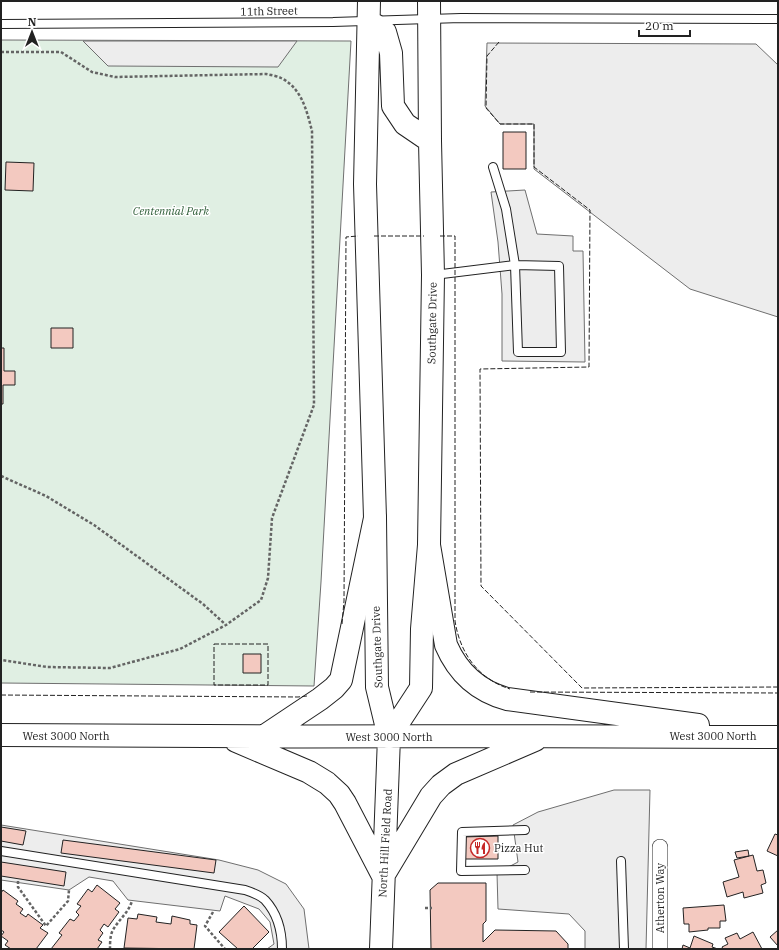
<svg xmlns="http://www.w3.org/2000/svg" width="779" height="950" font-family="'IBM Plex Serif',serif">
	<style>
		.green { fill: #e0efe3; stroke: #6f6f6f }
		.parking { fill: #ededed; stroke: #6f6f6f }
		.building { fill: #f3c9c0; stroke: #222 }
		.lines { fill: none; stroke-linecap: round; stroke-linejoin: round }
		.lane-casing { stroke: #222; stroke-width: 10 }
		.street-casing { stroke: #222; stroke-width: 16 }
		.secondary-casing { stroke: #222; stroke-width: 24 }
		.primary-casing { stroke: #222; stroke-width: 24 }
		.path { stroke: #646464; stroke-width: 2.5; stroke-dasharray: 3 2; stroke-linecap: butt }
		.lane { stroke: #fff; stroke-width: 8 }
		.street { stroke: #fff; stroke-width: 15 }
		.secondary { stroke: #fff; stroke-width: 22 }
		.primary { stroke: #fff; stroke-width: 22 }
		.fence { stroke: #222; stroke-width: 1; stroke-dasharray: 5 2; stroke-linecap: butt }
		.labels { text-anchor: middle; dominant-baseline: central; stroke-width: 3; stroke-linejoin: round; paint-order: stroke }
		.street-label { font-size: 11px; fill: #222; stroke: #fff }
		.park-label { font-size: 11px; font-style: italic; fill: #2f5e38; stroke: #fff }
		.poi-label { font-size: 11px; fill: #222; stroke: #fff; text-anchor: start }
	</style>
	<rect width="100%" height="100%" fill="#fff"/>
	<path class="green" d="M1,40l350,1 -30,541 -7,104 -313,-3z"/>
	<path class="parking" d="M83,41h214l-19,26 -170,-1z
		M487,43l269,1 22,21v252l-88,-28 -156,-120v-45h-34l-15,-18z
		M525,190l12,44 36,2v15h10l2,111 -83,-1v-67l-4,-52 -7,-50z
		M614,790h36l-4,159h-61v-18l-16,-17 -71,-5 -1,-36 21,-11 -5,-37 25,-13z
		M1,825l218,35 39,10 28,14 18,25 5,40h-42l7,-5 -4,-22 -11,-13 -34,-13 -5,15 -92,-11 -15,-19 -24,-4 -20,13 -68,-10z"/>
	<path class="building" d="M503,132h23v37h-23z
		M6,162l28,1 -1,28 -28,-1z
		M51,328h22v20h-22z
		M1,348h3v23h11v14h-12v19h-2z
		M243,654h18v19h-18z
		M1,827l25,4 -3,14 -22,-4z
		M775,834l3,1v21l-11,-5z
		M498,836v23h-34l-2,-22z
		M63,840l153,20 -2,13 -153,-20z
		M748,850l1,6 -12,2 -2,-6z
		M753,855l4,16 6,-1 3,13 -5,2 2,8 -19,5 -1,-6 -16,5 -4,-15 16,-5 -5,-17z
		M1,862l65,10 -2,14 -63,-10z
		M438,883h48v38l-3,3v18l12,-12 61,1 12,13v5h-137l-1,-59z
		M97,885l23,18 -5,6 4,3 -11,15 -4,-3 -4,6 3,3 -5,7 4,2 -5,7h-46l11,-14 -3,-2 11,-14 4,2 5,-6 -3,-3 5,-6 -4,-2 11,-15 4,3z
		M3,890l15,11 -2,3 7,5 -3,4 6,4 2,-3 15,11 -3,3 8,5 -12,16h-25l-6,-4 3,-4 -7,-5 3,-4 -3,-2v-37z
		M724,905l2,16h-6v7h-12v2l-19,2v-8h-5l-1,-16z
		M244,906l25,26 -17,17h-14l-19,-17z
		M138,914l19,3 -1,5 15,2 1,-8 18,4v4l7,1 -3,24 -70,-1 4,-30 9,1z
		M778,930v16l-8,-9z
		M753,932l9,17h-39l-1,-2 6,-3 -3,-6 12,-5 3,6z
		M694,936l19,8 -1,3 6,2h-36l1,-4 7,3z"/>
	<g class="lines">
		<g class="lane-casing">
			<path id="lane" d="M1,24l332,-2 128,-4 317,1
				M434,275l81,-10 44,1 2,86h-43l-3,-87 -9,-56 -13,-42
				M525,830l-63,2 -1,39 64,-1
				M1,851l244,39c6,2 15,5 20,10 12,13 17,31 17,49
				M621,861l3,88"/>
		</g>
		<g class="street-casing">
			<path id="street" d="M660,949v-102"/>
		</g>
		<g class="secondary-casing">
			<path id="secondary" d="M369,1l-4,183 10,334 2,169 12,50
				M369,21l16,11 6,21 2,53 12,18 25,17
				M389,737l32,-49 1,-59 7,-84 4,-270 -3,-134 -1,-140"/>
		</g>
		<g class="primary-casing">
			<path id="primary" d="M429,545l17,100c12,28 32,46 61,54l191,26
				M1,735c259,3 518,0 777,2
				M263,737l57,-38 14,-11 7,-8 34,-162
				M236,741l73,31 18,11 12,11 6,9 38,73
				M383,876l48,-80 10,-11 15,-11 79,-34
				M381,949l8,-212"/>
		</g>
		<path class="path" d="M1,52h60l31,20 23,5 151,-3c5,1 11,2 15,4 21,10 26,34 31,53l2,274 -42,113 -4,60 -7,22 -35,25 -46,24 -70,19 -63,-1 -46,-7
			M1,476l45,20 48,29 109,79 23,21
			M18,881v6l28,39 22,-25 1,-11
			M425,908h7
			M213,912l-8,14 20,23
			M110,949c0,-5 0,-12 2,-17 5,-11 16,-18 20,-31"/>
		<use href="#lane" class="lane"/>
		<use href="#street" class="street"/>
		<use href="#secondary" class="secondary"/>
		<use href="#primary" class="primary"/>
		<path class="fence" d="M499,42l-12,14 -1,52 14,16h34v43l56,43 -1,157 -109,2 1,217 101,102 196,-1
			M374,236h50
			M440,236h15v385c5,32 23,58 55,68
			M342,624l2,-23 2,-364 12,-1
			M214,644h54v41h-54z
			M530,692l248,1
			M1,695l297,2 9,-1"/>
	</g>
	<defs>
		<g id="restaurant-ring" transform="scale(1)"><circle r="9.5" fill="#fff" stroke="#c62828" stroke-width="1.5"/><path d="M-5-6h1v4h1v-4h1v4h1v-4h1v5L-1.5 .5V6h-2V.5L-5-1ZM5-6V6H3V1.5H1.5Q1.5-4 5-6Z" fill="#c62828"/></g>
	</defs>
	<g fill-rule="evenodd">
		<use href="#restaurant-ring" x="480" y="848"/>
	</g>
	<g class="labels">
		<g class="street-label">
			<text transform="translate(269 11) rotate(-1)">11th Street</text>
			<text transform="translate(432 323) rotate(-89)">Southgate Drive</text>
			<text transform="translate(377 647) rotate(-92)">Southgate Drive</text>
			<text x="66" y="736">West 3000 North</text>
			<text x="713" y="736">West 3000 North</text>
			<text x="389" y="737">West 3000 North</text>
			<text transform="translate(385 843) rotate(-87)">North Hill Field Road</text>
			<text transform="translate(660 898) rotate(-90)">Atherton Way</text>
		</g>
		<g class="park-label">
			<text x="171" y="211">Centennial Park</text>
		</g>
		<g class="poi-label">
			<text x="494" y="848">Pizza Hut</text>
		</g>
	</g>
	<rect width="779" height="950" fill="none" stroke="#222222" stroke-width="4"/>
	<g transform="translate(32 32)" stroke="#ffffff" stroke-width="3" paint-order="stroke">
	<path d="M0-3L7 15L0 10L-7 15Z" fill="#222222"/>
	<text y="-6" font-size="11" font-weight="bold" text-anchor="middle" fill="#222222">N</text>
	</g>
	<path d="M639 30v6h51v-6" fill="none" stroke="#222222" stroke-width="2"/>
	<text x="645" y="30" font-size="12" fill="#222222" stroke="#ffffff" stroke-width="3" paint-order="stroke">20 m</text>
</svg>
